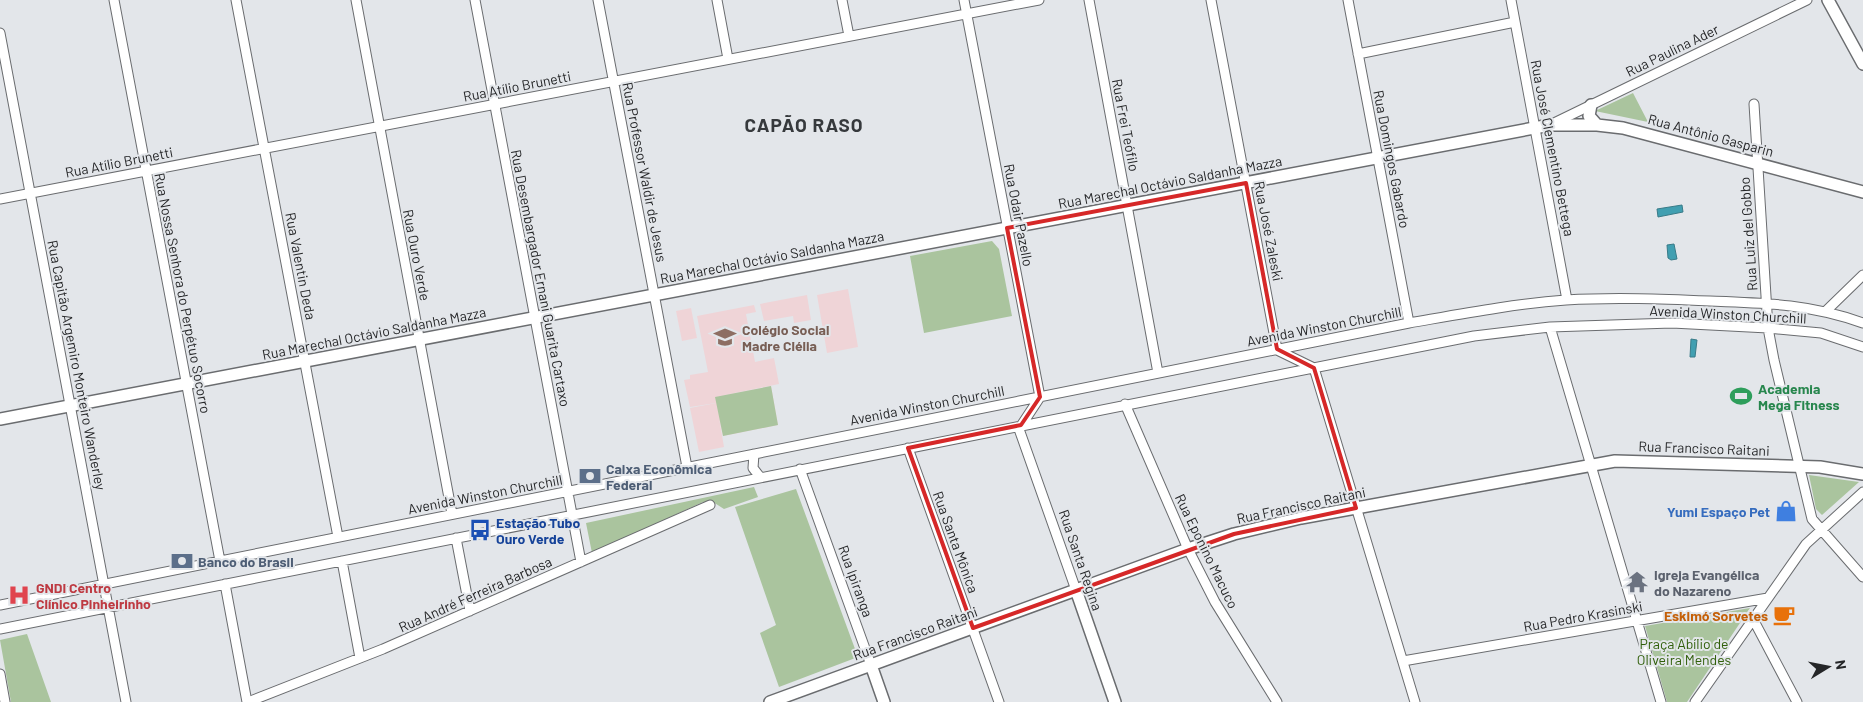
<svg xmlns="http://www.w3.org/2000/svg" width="1863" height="702" font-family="Barlow,sans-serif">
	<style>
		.education { fill: #efd4d7 }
		.green { fill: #aac49e }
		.water { fill: #419fb1; stroke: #397b88 }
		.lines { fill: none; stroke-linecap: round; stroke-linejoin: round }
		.minor-casing { stroke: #6a6c6f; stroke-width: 11 }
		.major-casing { stroke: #6a6c6f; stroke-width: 14 }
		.minor { stroke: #fff; stroke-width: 9 }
		.major { stroke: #fff; stroke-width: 11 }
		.marked { fill: none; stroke: #d62828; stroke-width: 4; stroke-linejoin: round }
		.labels { text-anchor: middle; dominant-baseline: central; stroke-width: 4; stroke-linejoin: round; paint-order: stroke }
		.street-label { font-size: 14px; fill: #252628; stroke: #e3e6ea }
		.education-label { font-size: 14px; font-weight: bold; fill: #785e54; stroke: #e3e6ea; text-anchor: start }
		.leisure-label { font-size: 14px; font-weight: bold; fill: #27864d; stroke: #e3e6ea; text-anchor: start }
		.service-label { font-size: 14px; font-weight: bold; fill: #4e5e75; stroke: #e3e6ea; text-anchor: start }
		.shop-label { font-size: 14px; font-weight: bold; fill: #366cbe; stroke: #e3e6ea; text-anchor: end }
		.transit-label { font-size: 14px; font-weight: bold; fill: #164399; stroke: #e3e6ea; text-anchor: start }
		.worship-label { font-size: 14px; font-weight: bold; fill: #5b616d; stroke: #e3e6ea; text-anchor: start }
		.health-label { font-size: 14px; font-weight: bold; fill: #be3a42; stroke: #e3e6ea; text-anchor: start }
		.food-label { font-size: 14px; font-weight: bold; fill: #c56008; stroke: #e3e6ea; text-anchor: end }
		.park-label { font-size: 14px; fill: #305f0a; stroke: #e3e6ea }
		.district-label { font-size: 19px; font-weight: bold; letter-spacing: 1px; fill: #36393c; stroke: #e3e6ea }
	</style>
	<rect width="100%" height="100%" fill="#e3e6ea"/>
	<path class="education" d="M848,289l10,58 -31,6 -10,-58z
		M807,295l4,25 -17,3 -1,-7 -29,5 -4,-17z
		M754,305l2,7 -10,2 9,48 19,-4 5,26 -64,13 56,-11 7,39 -55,11 -4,-18 5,29 -25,5 -9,-44 26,-5 -26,4 -6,-27 6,-1v-4l18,-3 -11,-56z
		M691,308l6,30 -15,3 -6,-30z"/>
	<path class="green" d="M1633,93l15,29 -53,-11z
		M992,241l7,8 13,67 -88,17 -14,-77z
		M771,386l7,39 -55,11 -8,-39z
		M1809,475l50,7 -37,33 -6,-6z
		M754,487l4,10 -34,12 -11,-7h-10l-111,51 -6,-30z
		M796,489l62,168 -79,30 -19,-54 16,-8 -41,-118z
		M1750,608l-63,94h-20l-22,-76z
		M27,634l24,68h-40l-11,-62z"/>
	<path class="water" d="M1682,205l1,7 -25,5 -1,-8z
		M1674,244l3,15 -6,1 -3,-2 -1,-13z
		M1691,339l6,1 -2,17h-5z"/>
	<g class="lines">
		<g class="minor-casing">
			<path id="minor" d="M114,0l106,561
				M236,0l102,537
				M356,0l96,514
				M475,0l106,562
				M598,0l89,467
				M717,0l11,59
				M842,0l7,36
				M964,0l76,397 -21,32 57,161
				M1089,0l69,373
				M1211,0l66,349
				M1348,0l61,323
				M1511,0l56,300
				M0,33l126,669
				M1358,54l157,-32
				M1754,104l14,224 6,32 38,159 51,58
				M1552,124l255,-124
				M0,199l1039,-199
				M1827,310l36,-35
				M1550,327l111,375
				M1277,350l37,18
				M1314,368l101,334
				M1125,404l63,145 27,53 62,100
				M908,448l91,254
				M754,454l-1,14 7,9
				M800,469l71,196
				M456,538l14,73
				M342,561l18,97
				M225,584l22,118
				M0,605l1409,-282c52,-9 104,-19 157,-23 48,-3 97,-1 144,1 55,2 101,3 153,22
				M1753,619l44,83
				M0,629l1474,-293 76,-9 122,-4 96,5 53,5 42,14
				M1403,661l365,-63
				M0,674l5,28
				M248,702l135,-53 327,-144
				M1695,702l111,-158 57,-52"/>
		</g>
		<g class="major-casing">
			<path id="major" d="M1828,0l35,64
				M1591,105l-2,11 8,9
				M0,419l1550,-294h47l26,3 240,64
				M1076,590l39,112
				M871,665l13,37
				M770,702l418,-153 46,-15 67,-16 314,-57 205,6 43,7"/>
		</g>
		<use href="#minor" class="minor"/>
		<use href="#major" class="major"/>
	</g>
	<path class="marked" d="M1246,183l31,166 37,19 42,140 -122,26 -261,94 -65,-180 113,-23 19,-28 -33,-169z"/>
	<defs>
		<g id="school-bare" transform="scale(1.725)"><path d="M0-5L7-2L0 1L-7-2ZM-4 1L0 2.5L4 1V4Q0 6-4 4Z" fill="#8d6e63" stroke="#e3e6ea" stroke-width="2.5" paint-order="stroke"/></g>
		<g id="stadium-bare" transform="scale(1.725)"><path d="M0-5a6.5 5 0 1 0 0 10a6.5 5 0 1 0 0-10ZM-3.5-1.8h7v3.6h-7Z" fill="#2e9e5b" stroke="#e3e6ea" stroke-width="2.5" paint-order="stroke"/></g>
		<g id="bank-bare" transform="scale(1.725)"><path d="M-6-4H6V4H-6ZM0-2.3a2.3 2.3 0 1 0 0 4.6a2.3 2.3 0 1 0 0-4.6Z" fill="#5c6f8a" stroke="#e3e6ea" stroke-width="2.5" paint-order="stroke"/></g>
		<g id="shop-bare" transform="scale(1.725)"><path d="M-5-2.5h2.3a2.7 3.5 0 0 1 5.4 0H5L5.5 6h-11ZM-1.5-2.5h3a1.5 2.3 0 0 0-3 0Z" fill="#3f7fe0" stroke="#e3e6ea" stroke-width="2.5" paint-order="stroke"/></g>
		<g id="bus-bare" transform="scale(1.725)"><path d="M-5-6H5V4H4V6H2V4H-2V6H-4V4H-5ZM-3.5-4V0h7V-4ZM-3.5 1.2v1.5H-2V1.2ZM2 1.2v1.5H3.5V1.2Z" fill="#1a4fb4" stroke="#e3e6ea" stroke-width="2.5" paint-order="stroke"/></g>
		<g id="temple-bare" transform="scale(1.725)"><path d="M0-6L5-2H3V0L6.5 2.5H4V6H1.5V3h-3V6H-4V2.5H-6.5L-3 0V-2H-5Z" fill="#6b7280" stroke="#e3e6ea" stroke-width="2.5" paint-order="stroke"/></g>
		<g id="hospital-bare" transform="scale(1.725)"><path d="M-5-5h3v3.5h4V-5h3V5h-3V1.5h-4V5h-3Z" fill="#e0444e" stroke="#e3e6ea" stroke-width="2.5" paint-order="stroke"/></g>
		<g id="cafe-bare" transform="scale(1.725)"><path d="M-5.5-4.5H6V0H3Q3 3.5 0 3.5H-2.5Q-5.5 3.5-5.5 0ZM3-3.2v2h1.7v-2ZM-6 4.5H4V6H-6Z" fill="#e8710a" stroke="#e3e6ea" stroke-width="2.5" paint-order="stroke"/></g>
	</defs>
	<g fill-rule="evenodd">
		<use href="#school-bare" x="725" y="337"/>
		<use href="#stadium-bare" x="1741" y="396"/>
		<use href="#bank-bare" x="590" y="476"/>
		<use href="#shop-bare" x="1786" y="511"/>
		<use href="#bus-bare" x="480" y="530"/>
		<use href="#bank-bare" x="182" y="561"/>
		<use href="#temple-bare" x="1637" y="582"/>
		<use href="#hospital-bare" x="19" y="595"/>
		<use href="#cafe-bare" x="1784" y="615"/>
	</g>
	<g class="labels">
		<g class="street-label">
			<text transform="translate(1672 50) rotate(-26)">Rua Paulina Ader</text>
			<text transform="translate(517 86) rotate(-11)">Rua Atílio Brunetti</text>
			<text transform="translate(1126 125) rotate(79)">Rua Frei Teófilo</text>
			<text transform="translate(1711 135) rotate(15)">Rua Antônio Gasparin</text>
			<text transform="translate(1553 148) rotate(79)">Rua José Clementino Bettega</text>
			<text transform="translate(1392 159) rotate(79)">Rua Domingos Gabardo</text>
			<text transform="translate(119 162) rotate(-11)">Rua Atílio Brunetti</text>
			<text transform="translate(645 172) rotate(79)">Rua Professor Waldir de Jesus</text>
			<text transform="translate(1170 182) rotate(-11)">Rua Marechal Octávio Saldanha Mazza</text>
			<text transform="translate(1019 215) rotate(79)">Rua Odair Pazello</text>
			<text transform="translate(1269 231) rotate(79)">Rua José Zaleski</text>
			<text transform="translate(1748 234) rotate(-94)">Rua Luiz del Gobbo</text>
			<text transform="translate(417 255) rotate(79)">Rua Ouro Verde</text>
			<text transform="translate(772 257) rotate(-11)">Rua Marechal Octávio Saldanha Mazza</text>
			<text transform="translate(301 266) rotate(79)">Rua Valentin Deda</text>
			<text transform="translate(541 278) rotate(79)">Rua Desembargador Ernani Guarita Cartaxo</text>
			<text transform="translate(183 293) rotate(79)">Rua Nossa Senhora do Perpétuo Socorro</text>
			<text transform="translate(1728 314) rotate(3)">Avenida Winston Churchill</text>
			<text transform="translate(1324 326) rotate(-11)">Avenida Winston Churchill</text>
			<text transform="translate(374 333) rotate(-11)">Rua Marechal Octávio Saldanha Mazza</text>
			<text transform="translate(77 365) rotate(79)">Rua Capitão Argemiro Monteiro Wanderley</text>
			<text transform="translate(927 405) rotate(-11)">Avenida Winston Churchill</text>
			<text transform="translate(1704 448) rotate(2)">Rua Francisco Raitani</text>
			<text transform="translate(485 494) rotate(-11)">Avenida Winston Churchill</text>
			<text transform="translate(1301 505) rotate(-12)">Rua Francisco Raitani</text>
			<text transform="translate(956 542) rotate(70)">Rua Santa Mônica</text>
			<text transform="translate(1207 551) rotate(64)">Rua Eponino Macuco</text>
			<text transform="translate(1081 560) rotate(71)">Rua Santa Regina</text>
			<text transform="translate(856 581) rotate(70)">Rua Ipiranga</text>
			<text transform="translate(475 594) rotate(-24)">Rua André Ferreira Barbosa</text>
			<text transform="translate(1583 616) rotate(-10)">Rua Pedro Krasinski</text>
			<text transform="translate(915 633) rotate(-20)">Rua Francisco Raitani</text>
		</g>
		<g class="education-label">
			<text x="742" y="329">Colégio Social<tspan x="742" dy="16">Madre Clélia</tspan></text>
		</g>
		<g class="leisure-label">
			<text x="1758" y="388">Academia<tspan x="1758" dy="16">Mega Fitness</tspan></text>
		</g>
		<g class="service-label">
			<text x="606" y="468">Caixa Econômica<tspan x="606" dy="16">Federal</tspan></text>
			<text x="198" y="561">Banco do Brasil</text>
		</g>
		<g class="shop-label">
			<text x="1770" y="511">Yumi Espaço Pet</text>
		</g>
		<g class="transit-label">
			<text x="496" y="522">Estação Tubo<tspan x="496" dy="16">Ouro Verde</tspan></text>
		</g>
		<g class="worship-label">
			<text x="1654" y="574">Igreja Evangélica<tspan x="1654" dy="16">do Nazareno</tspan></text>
		</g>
		<g class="health-label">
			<text x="36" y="587">GNDI Centro<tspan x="36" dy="16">Clínico Pinheirinho</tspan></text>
		</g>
		<g class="food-label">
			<text x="1768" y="615">Eskimó Sorvetes</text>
		</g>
		<g class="park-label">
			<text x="1684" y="643">Praça Abílio de<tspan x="1684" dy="16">Oliveira Mendes</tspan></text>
		</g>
		<g class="district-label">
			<text x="804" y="124">CAPÃO RASO</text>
		</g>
	</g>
	<g transform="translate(1828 667) rotate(80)" stroke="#e3e6ea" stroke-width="4" paint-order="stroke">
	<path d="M0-4L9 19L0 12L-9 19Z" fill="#252628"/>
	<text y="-8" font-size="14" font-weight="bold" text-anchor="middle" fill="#252628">N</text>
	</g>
</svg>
